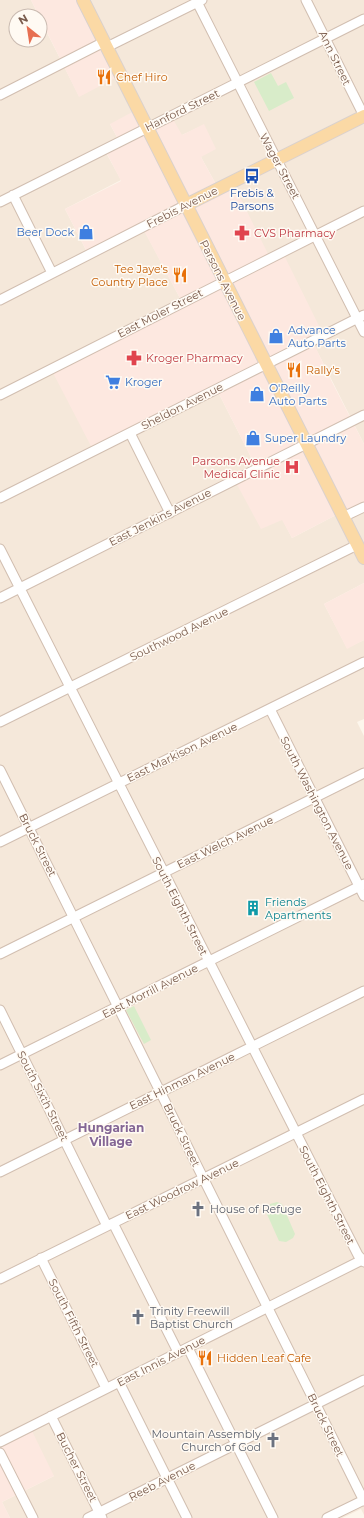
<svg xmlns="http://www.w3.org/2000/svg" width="364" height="1518" font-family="Montserrat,sans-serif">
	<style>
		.residential { fill: #f5e8da }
		.commercial { fill: #fde8e0 }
		.green { fill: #d8ecc9 }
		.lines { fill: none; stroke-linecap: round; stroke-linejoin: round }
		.minor-casing { stroke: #d1beb0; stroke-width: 11 }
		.major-casing { stroke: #dad1cd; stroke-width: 14 }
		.minor { stroke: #fff; stroke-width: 9 }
		.major { stroke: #fbd9a5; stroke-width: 12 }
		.labels { text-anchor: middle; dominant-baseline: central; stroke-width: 3; stroke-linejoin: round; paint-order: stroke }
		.street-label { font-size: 11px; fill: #7a5c4d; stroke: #fffaf3 }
		.food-label { font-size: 11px; fill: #c56008; stroke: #fffaf3; text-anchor: start }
		.transit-label { font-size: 11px; fill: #164399; stroke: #fffaf3 }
		.shop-label { font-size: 11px; fill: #366cbe; stroke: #fffaf3; text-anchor: start }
		.health-label { font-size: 11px; fill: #be3a42; stroke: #fffaf3; text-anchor: start }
		.culture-label { font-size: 11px; fill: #0d838f; stroke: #fffaf3; text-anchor: start }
		.worship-label { font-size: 11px; fill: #5b616d; stroke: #fffaf3; text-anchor: start }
		.neighbourhood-label { font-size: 12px; font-weight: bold; fill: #846695; stroke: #fffaf3 }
	</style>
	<rect width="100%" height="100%" fill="#fdf6ec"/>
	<path class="residential" d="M0,0h31l8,16h-23v24h24v-21l39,77 4,-96h281v444l-94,-186 -52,-70 -17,-31 3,-32 -22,10 -35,-8 -37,-3 9,17 -15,8 17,31 -56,29 23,45 55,-26 39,74 34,86 76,150 48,-25 24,-5v75l-40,21 23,44 17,-8v79l-7,3 7,14v779l-3,-6 -19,9h-332l-8,-16 52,-26 -54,-37z"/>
	<path class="commercial" d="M31,0h52l38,75 -42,22z
		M138,109l9,18 23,-13 12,21 22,-11 12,25 -15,8 17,31 14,-7 38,77 12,-7 41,83 -11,6 20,42 32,62v64l-24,5 -48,25 -10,-18 -21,9 -27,-50 22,-12 -40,-79 -123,62 -42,-81 131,-67 -39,-73 -55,25 -23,-45 56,-28 -17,-33 15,-7 -9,-17z
		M364,583v57l-17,9 -23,-45z
		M29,1425l25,51 -52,26 8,16h-10v-79z"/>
	<path class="green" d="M271,73l7,13 8,-4 8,16 -25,13 -15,-29z
		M134,1006l17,34 -7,4 -18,-34z
		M277,1202l5,2 13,30 -2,4 -7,4 -7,-1 -13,-29 4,-8z"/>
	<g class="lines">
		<g class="minor-casing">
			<path id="minor" d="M196,0l168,332
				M306,0l58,116
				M107,47l95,-47
				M0,95l104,-53
				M13,195l39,78
				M0,202l364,-183
				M0,300l186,-95
				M0,395l364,-184
				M130,433l40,80
				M0,498l364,-183
				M343,517l21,-10
				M0,549l358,706 6,7
				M0,598l364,-183
				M270,709l94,187
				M0,722l357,-177
				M0,770l364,731
				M0,842l364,-180
				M0,954l364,-181
				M0,1010l107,216
				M0,1065l364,-181
				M0,1172l364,-181
				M113,1223l65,129
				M41,1258l65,130
				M0,1279l364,-180
				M188,1348l85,170
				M119,1382l68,136
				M51,1416l51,102
				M0,1442l364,-183
				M0,1453l33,65
				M88,1518l276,-138
				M327,1518l37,-18"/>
		</g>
		<g class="major-casing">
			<path id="major" d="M83,0l281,558
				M186,205l178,-89"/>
		</g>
		<use href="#minor" class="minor"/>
		<use href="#major" class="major"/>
	</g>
	<defs>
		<g id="restaurant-bare" transform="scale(1.2)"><path d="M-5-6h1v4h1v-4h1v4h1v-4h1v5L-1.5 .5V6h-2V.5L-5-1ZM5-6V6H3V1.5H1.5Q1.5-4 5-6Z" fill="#e8710a" stroke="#fffaf3" stroke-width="2.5" paint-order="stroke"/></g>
		<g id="bus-bare" transform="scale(1.2)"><path d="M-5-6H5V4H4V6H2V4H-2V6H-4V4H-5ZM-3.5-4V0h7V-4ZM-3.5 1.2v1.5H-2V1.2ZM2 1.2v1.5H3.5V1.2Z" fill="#1a4fb4" stroke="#fffaf3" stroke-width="2.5" paint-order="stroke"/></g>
		<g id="shop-bare" transform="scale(1.2)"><path d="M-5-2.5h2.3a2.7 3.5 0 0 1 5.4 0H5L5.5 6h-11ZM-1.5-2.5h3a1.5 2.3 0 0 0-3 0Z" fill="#3f7fe0" stroke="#fffaf3" stroke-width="2.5" paint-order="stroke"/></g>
		<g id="pharmacy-bare" transform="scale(1.2)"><path d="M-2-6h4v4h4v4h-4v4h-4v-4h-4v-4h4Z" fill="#e0444e" stroke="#fffaf3" stroke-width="2.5" paint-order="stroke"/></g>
		<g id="supermarket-bare" transform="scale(1.2)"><path d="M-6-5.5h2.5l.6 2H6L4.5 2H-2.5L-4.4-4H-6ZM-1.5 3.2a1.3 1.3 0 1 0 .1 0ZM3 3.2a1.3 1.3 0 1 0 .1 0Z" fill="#3f7fe0" stroke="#fffaf3" stroke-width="2.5" paint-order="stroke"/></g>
		<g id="hospital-bare" transform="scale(1.2)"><path d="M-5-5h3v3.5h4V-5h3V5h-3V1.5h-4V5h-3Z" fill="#e0444e" stroke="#fffaf3" stroke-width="2.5" paint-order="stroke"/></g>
		<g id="building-bare" transform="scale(1.2)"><path d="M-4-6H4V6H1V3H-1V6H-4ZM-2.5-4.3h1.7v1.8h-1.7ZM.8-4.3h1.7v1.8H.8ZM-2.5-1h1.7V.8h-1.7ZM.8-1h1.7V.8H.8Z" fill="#0f9aa8" stroke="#fffaf3" stroke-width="2.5" paint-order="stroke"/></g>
		<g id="church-bare" transform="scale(1.2)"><path d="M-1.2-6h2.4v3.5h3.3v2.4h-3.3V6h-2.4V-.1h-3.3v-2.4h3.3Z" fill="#6b7280" stroke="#fffaf3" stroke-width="2.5" paint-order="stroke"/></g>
	</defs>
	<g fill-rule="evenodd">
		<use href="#restaurant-bare" x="104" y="77"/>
		<use href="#bus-bare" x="252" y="176"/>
		<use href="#shop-bare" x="86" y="232"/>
		<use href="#pharmacy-bare" x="242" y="233"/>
		<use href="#restaurant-bare" x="180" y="275"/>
		<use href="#shop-bare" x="276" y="336"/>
		<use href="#pharmacy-bare" x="134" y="358"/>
		<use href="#restaurant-bare" x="294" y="370"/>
		<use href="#supermarket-bare" x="113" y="382"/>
		<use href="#shop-bare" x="257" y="394"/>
		<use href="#shop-bare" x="253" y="438"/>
		<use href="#hospital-bare" x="292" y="467"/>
		<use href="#building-bare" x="253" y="908"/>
		<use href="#church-bare" x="198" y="1209"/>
		<use href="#church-bare" x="138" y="1317"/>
		<use href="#restaurant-bare" x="205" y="1358"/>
		<use href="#church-bare" x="273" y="1440"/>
	</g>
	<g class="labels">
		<g class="street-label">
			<text transform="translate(335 58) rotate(64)">Ann Street</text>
			<text transform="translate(182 110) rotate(-26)">Hanford Street</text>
			<text transform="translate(280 166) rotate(62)">Wager Street</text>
			<text transform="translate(182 207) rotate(-27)">Frebis Avenue</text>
			<text transform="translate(223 280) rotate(63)">Parsons Avenue</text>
			<text transform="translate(160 313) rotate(-27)">East Moler Street</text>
			<text transform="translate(182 406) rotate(-27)">Sheldon Avenue</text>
			<text transform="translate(160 517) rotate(-27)">East Jenkins Avenue</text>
			<text transform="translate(179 634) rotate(-26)">Southwood Avenue</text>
			<text transform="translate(182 752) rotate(-26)">East Markison Avenue</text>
			<text transform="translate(317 803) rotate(63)">South Washington Avenue</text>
			<text transform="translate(225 842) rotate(-26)">East Welch Avenue</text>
			<text transform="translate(38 845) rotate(63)">Bruck Street</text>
			<text transform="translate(180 906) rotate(63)">South Eighth Street</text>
			<text transform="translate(150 991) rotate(-27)">East Morrill Avenue</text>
			<text transform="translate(182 1081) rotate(-26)">East Hinman Avenue</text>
			<text transform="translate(43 1096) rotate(63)">South Sixth Street</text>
			<text transform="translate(182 1135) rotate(64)">Bruck Street</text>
			<text transform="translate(182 1189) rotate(-26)">East Woodrow Avenue</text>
			<text transform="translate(327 1195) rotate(63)">South Eighth Street</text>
			<text transform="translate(74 1323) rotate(63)">South Fifth Street</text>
			<text transform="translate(161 1361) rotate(-27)">East Innis Avenue</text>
			<text transform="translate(326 1425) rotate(64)">Bruck Street</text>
			<text transform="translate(77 1467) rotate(63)">Bucher Street</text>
			<text transform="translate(162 1481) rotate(-27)">Reeb Avenue</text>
		</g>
		<g class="food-label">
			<text x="116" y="77">Chef Hiro</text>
			<text x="168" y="269" text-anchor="end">Tee Jaye's<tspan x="168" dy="13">Country Place</tspan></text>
			<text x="306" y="370">Rally's</text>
			<text x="217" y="1358">Hidden Leaf Cafe</text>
		</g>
		<g class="transit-label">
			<text x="252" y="193">Frebis &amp;<tspan x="252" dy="13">Parsons</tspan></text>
		</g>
		<g class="shop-label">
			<text x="74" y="232" text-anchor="end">Beer Dock</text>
			<text x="288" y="330">Advance<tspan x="288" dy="13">Auto Parts</tspan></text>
			<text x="125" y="382">Kroger</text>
			<text x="269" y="388">O'Reilly<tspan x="269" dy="13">Auto Parts</tspan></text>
			<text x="265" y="438">Super Laundry</text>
		</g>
		<g class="health-label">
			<text x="254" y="233">CVS Pharmacy</text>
			<text x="146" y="358">Kroger Pharmacy</text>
			<text x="280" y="461" text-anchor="end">Parsons Avenue<tspan x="280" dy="13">Medical Clinic</tspan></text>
		</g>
		<g class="culture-label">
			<text x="265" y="902">Friends<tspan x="265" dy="13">Apartments</tspan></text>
		</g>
		<g class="worship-label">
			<text x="210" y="1209">House of Refuge</text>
			<text x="150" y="1311">Trinity Freewill<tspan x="150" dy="13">Baptist Church</tspan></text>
			<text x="261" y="1434" text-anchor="end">Mountain Assembly<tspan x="261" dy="13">Church of God</tspan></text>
		</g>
		<g class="neighbourhood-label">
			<text x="111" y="1127">Hungarian<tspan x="111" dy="14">Village</tspan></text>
		</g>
	</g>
	<g transform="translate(28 28) rotate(330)"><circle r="19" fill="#fffaf3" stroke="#cabbb1"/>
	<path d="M0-3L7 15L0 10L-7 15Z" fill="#e76f51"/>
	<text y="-6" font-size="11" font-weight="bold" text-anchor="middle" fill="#7a5c4d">N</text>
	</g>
</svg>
